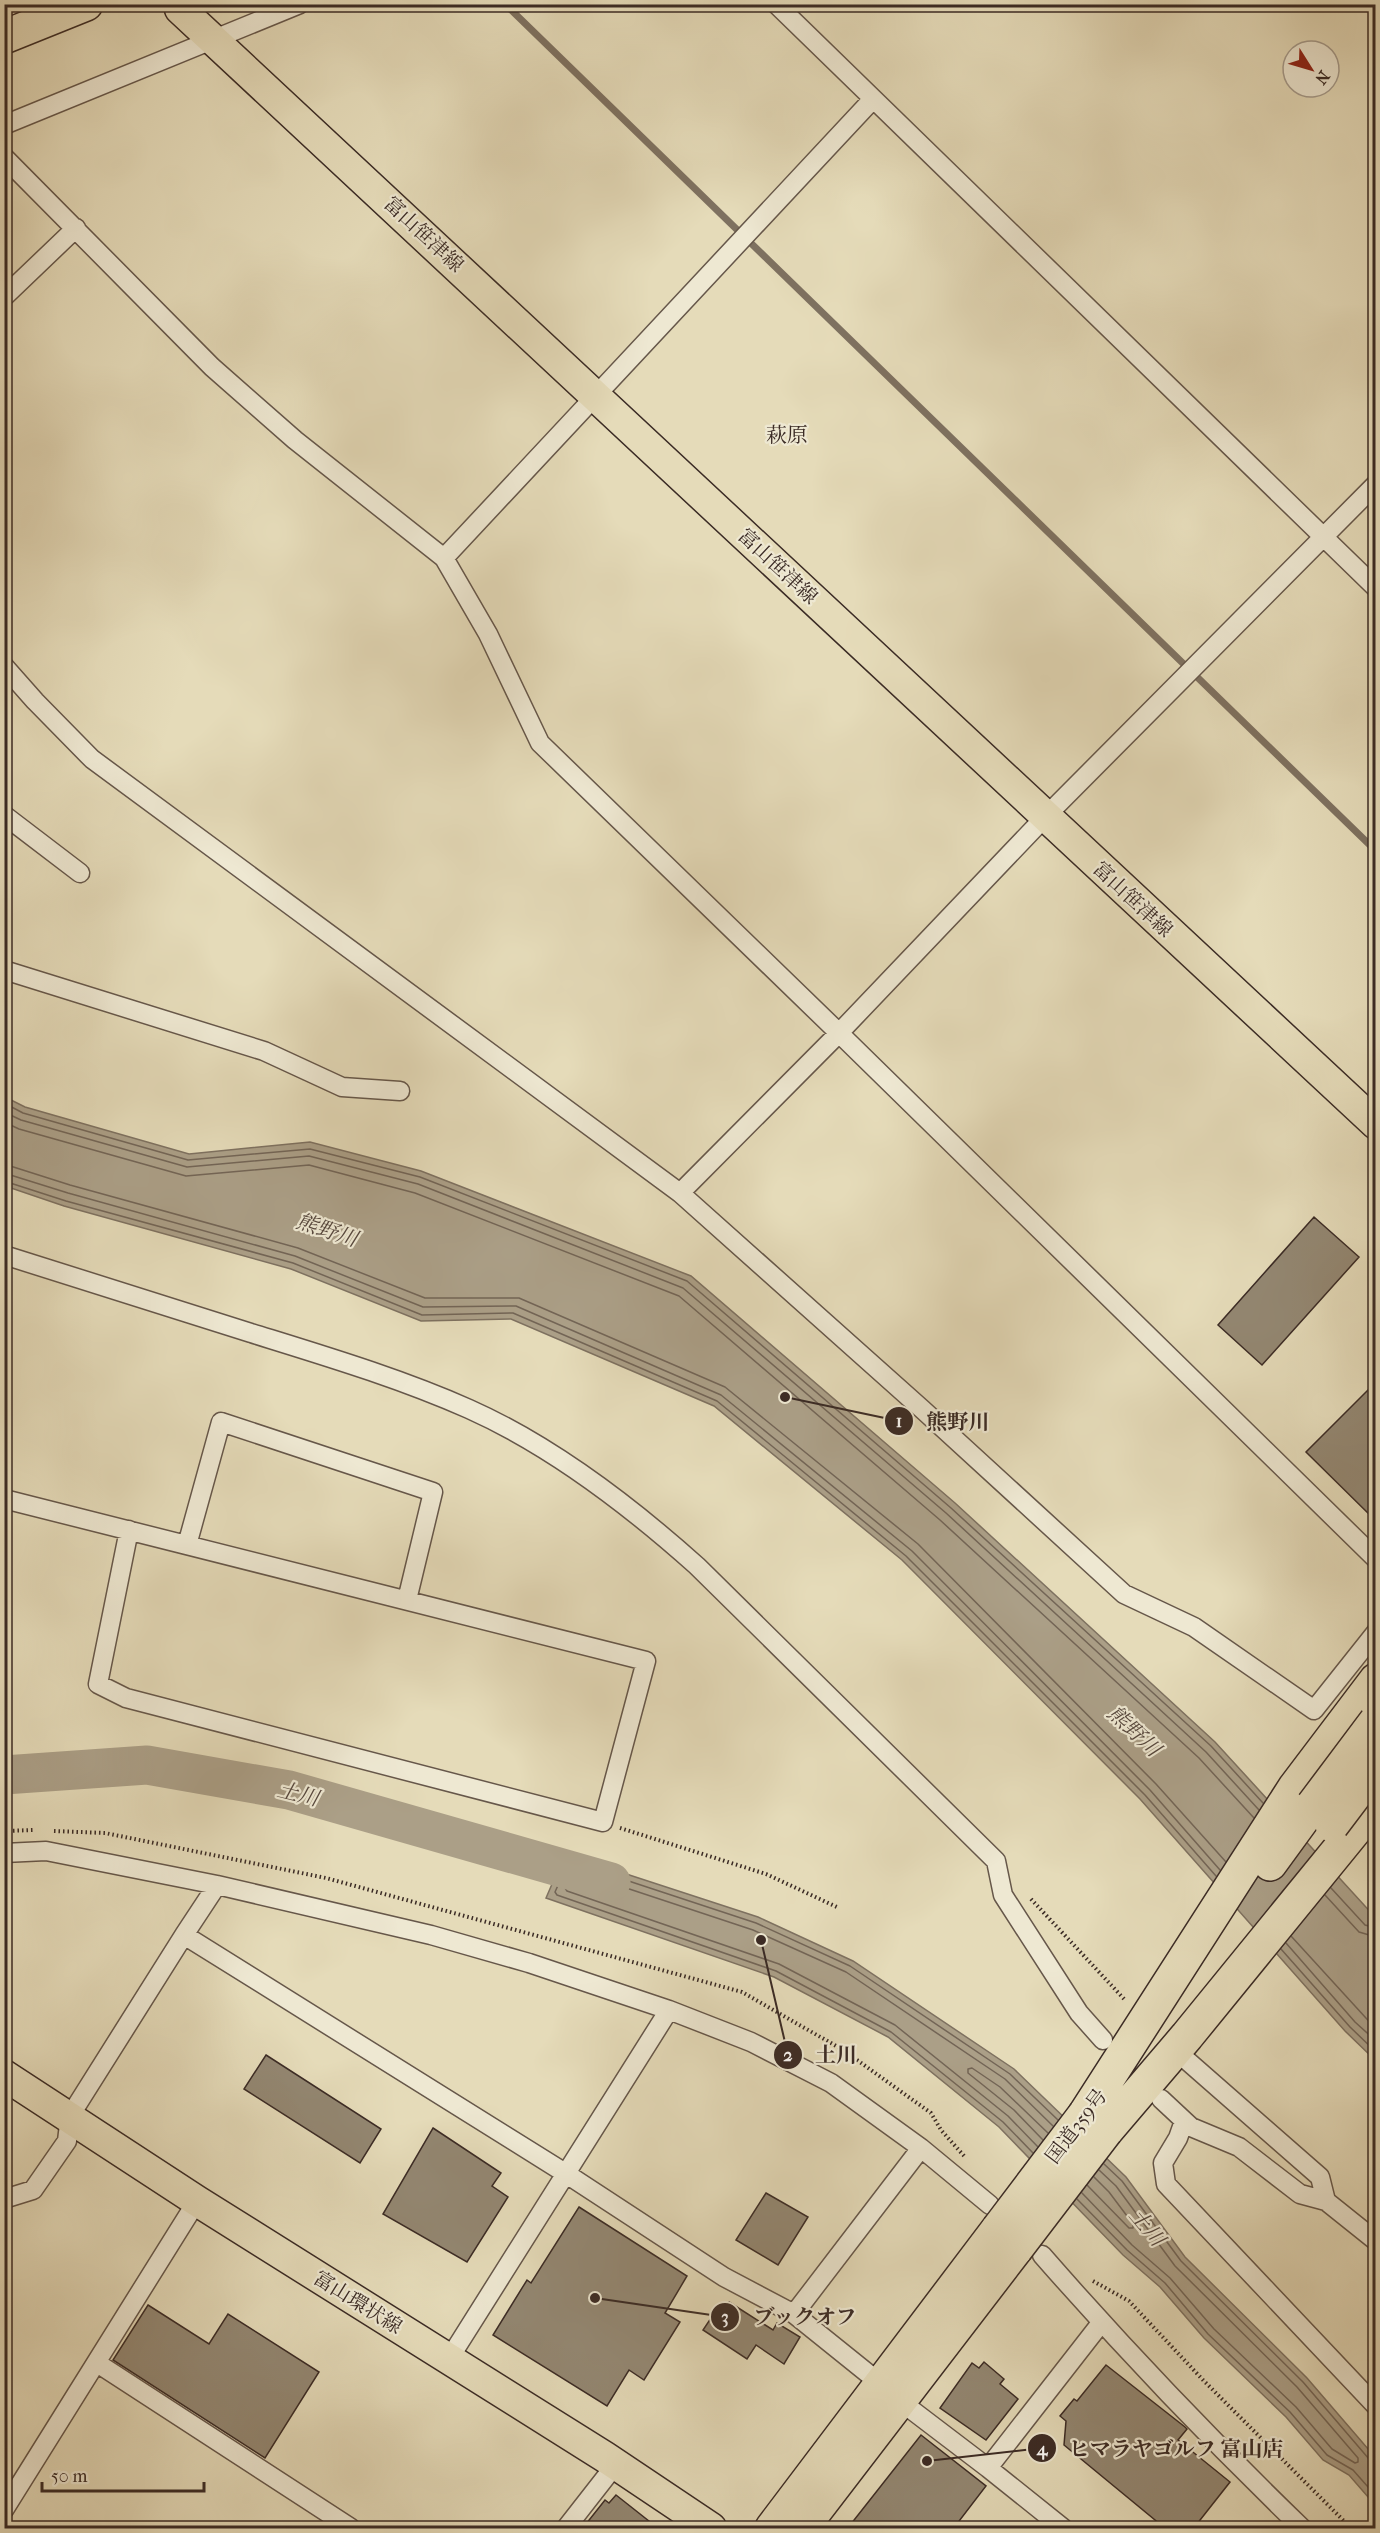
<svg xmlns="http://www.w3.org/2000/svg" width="1380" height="2533" font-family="'IM FELL French Canon','Noto Serif JP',serif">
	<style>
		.water { fill: #ab9f87; stroke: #7e7160; stroke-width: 1.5 }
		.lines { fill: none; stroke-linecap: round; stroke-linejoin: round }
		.shore { stroke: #736556; stroke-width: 1.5 }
		.stream { stroke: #7e7160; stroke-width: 7 }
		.river { stroke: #ab9f87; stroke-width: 39 }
		.building { fill: #938772; stroke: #3b2b25; stroke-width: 1.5 }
		.street-casing { stroke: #66574a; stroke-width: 21 }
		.primary-casing { stroke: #3b2b25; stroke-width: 33 }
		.highway-casing { stroke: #3b2b25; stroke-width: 36 }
		.path { stroke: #3b2b25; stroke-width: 4; stroke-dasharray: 1.5 3; stroke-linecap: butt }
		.street { stroke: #eee8d2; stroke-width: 18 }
		.primary { stroke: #e5dbb9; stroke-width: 30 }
		.highway { stroke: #e5dbb9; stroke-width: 33 }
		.highway-bridge-casing { stroke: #3b2b25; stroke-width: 36; stroke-linecap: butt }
		.highway-bridge { stroke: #e5dbb9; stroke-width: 33 }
		.labels { text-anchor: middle; stroke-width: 4.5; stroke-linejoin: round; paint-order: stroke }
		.street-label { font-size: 20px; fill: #3b2b25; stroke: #eee8d2 }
		.neighbourhood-label { font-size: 21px; fill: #3b2b25; stroke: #eee8d2 }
		.water-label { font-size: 21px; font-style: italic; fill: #57483e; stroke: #eee8d2 }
		.leader { fill: none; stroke: #3b2b25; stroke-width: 2 }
		.callout-dot { fill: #3b2b25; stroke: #eee8d2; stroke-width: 2 }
		.mark-label { font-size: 18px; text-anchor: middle; font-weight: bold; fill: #fff }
		.callout-label { font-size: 21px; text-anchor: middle; font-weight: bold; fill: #3b2b25; stroke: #eee8d2; stroke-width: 4.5; stroke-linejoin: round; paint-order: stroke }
	</style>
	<rect width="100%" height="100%" fill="#e5dbb9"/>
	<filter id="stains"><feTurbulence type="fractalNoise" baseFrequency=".00333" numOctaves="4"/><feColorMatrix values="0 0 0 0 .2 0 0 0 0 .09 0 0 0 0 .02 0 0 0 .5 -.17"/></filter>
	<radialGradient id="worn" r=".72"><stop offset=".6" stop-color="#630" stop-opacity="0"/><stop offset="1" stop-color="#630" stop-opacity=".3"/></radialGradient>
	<path class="water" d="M5 1097 25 1107 189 1154 310 1142 421 1171 691 1276 955 1503 1215 1742 1375 1917V2060L1345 2031 1140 1799 902 1560 714 1406 511 1319 421 1321 291 1269 64 1206 5 1186Z
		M565 1854 758 1917 853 1961 1014 2069 1126 2177 1185 2257 1307 2378 1375 2457V2505L1349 2475 1323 2460 1286 2417 1204 2338 1160 2287 1123 2255 999 2127 888 2037 774 1977 546 1898Z"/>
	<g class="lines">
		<path class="shore" d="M4 1103 23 1113 188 1160 310 1149 420 1177 687 1281 951 1508 1211 1746 1263 1803
			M4 1112 21 1120 187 1167 309 1156 418 1184 683 1288 946 1513 1206 1752 1259 1810
			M4 1122 19 1129 186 1176 309 1165 415 1193 679 1296 940 1520 1199 1758 1254 1818
			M4 1164 70 1185 298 1248 425 1298H519L725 1387 918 1544 1156 1784 1226 1862
			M4 1173 68 1193 295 1256 423 1307 516 1306 721 1395 912 1551 1150 1790 1220 1870
			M4 1181 66 1201 293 1263 422 1315 513 1313 717 1401 906 1556 1145 1795 1216 1876
			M1331 1888 1365 1925 1376 1928
			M1325 1895 1359 1932 1376 1937
			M1291 1936 1376 2029
			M1286 1943 1355 2022 1376 2041
			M1281 1949 1350 2027 1376 2052
			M1043 2140 1014 2110 968 2073V2069L972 2068 1000 2087 1048 2133
			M1038 2147 1008 2116 895 2025 779 1964 567 1891 565 1888 572 1873 575 1871 753 1930 846 1972 1005 2079 1053 2126
			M1033 2153 1003 2122 891 2032 776 1971 557 1895 555 1892 568 1863 571 1862 756 1923 850 1966 1010 2074 1058 2120
			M1104 2164 1122 2181 1181 2261 1303 2382 1369 2459 1376 2461
			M1087 2185 1129 2228H1133V2224L1109 2192 1094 2177
			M1082 2193 1132 2245 1170 2278 1214 2329 1296 2407 1332 2449 1355 2463 1358 2462V2458L1297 2387 1175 2266 1116 2186 1099 2170
			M1077 2199 1127 2250 1165 2283 1208 2334 1290 2412 1327 2455 1353 2470 1376 2496"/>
		<path class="stream" d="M505 4 1376 851"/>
		<path class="river" d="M4 1775 147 1765 289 1790 611 1882"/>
	</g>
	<path class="building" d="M1314 1217 1359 1257 1262 1365 1218 1325Z
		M1376 1382V1521L1306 1452Z
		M266 2055 381 2129 360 2163 244 2089Z
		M433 2128 501 2173 492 2186 508 2197 467 2262 383 2214Z
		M766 2193 808 2217 778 2265 736 2240Z
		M579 2207 687 2276 665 2313 680 2322 644 2380 629 2370 607 2406 493 2335 527 2280 531 2283Z
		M729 2302 773 2330 777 2323 800 2337 784 2364 756 2345 747 2359 703 2330 721 2303 726 2306Z
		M148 2305 209 2344 228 2314 319 2372 265 2458 113 2360Z
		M984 2362 1004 2379 1000 2384 1018 2399 986 2440 940 2408 972 2363 979 2368Z
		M1106 2365 1185 2427 1187 2429 1178 2440 1230 2482 1193 2529H1166L1064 2445 1066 2421 1060 2416 1074 2399 1077 2401Z
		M921 2435 986 2486 953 2529H847Z
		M616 2495 659 2529H582L605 2500 609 2503Z"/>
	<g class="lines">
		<g class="street-casing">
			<path id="street" d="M776 4 1376 588
				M4 125 300 4
				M4 157 212 367 295 440 444 558 488 634 540 743 839 1033 1376 1559
				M4 297 76 228
				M444 558 873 99
				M4 666 35 701 92 759 680 1193 922 1409 1124 1594 1194 1627 1314 1710 1376 1632
				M4 815 80 873
				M4 970 264 1051 342 1087 400 1091
				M680 1193 839 1033 1045 817 1376 484
				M4 1255C87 1281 169 1307 251 1333 325 1356 399 1378 469 1409 552 1446 630 1506 697 1566L996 1861 1003 1895 1079 2013 1103 2040
				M4 1499C218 1553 432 1607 646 1661L603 1822 126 1698 98 1684 129 1530
				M187 1545 221 1422 433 1492 407 1600
				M4 1853 46 1851 217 1885 431 1935 529 1963 669 2010 751 2042 831 2083 921 2148 990 2205
				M184 1935 217 1885
				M1183 2057 1320 2177 1326 2201
				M1161 2099 1191 2127 1239 2147 1300 2194 1326 2201 1376 2241
				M1184 2121 1178 2138 1163 2163 1166 2184 1376 2406
				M4 2199 33 2190 67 2141 70 2116 184 1935 565 2173 724 2277 794 2314 881 2384
				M1042 2255C1125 2350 1212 2441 1302 2528
				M794 2314 921 2148
				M449 2359 669 2010
				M97 2363 351 2528
				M900 2401 988 2468 1063 2528
				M988 2468 1101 2323
				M4 2510 197 2201
				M566 2528 616 2464"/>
		</g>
		<g class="primary-casing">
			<path id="primary" d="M180 9 1376 1124
				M4 2075 197 2201 605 2457 711 2528"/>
		</g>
		<g class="highway-casing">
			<path id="highway" d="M4 37 86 4
				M1270 1864 1313 1805
				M1085 2114 1295 1787 1376 1680
				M1106 2131 1187 2036 1376 1804
				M772 2528 998 2229
				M802 2528 1016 2249"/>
		</g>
		<path class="path" d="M620 1828 766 1874 839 1908
			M4 1831 34 1830
			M54 1831 105 1833 326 1878 742 1992 843 2050 931 2113 941 2130 965 2157
			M1031 1899 1126 2001
			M1093 2281 1129 2301 1204 2381 1351 2528"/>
		<use href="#street" class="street"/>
		<use href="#primary" class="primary"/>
		<use href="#highway" class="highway"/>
		<g class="highway-bridge-casing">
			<path id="highway-bridge" d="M1313 1805 1376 1721
				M1332 1825 1376 1767
				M998 2229 1085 2114
				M1016 2249 1106 2131"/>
		</g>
		<use href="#highway-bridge" class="highway-bridge"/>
	</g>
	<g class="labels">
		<g class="street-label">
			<text transform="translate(424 234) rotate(43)" y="7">富山笹津線</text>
			<text transform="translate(778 566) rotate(43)" y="7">富山笹津線</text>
			<text transform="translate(1133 899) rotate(43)" y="7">富山笹津線</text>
			<text transform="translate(1076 2126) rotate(-53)" y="7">国道359号</text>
			<text transform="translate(358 2302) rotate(32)" y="7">富山環状線</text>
		</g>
		<g class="neighbourhood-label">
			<text x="787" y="442">萩原</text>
		</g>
		<g class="water-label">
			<text transform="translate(327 1230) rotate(18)" y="7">熊野川</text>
			<text transform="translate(1134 1731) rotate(43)" y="7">熊野川</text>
			<text transform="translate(298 1794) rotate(14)" y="7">土川</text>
			<text transform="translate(1147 2227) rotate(50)" y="7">土川</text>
		</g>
	</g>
	<path class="leader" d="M785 1397L899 1421M761 1940L788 2055M595 2298L725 2317M927 2461L1042 2448"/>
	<g class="callout-dot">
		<circle cx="785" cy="1397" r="6"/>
		<circle cx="761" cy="1940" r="6"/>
		<circle cx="595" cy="2298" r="6"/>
		<circle cx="927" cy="2461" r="6"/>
		<circle cx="899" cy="1421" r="15"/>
		<circle cx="788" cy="2055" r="15"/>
		<circle cx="725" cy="2317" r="15"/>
		<circle cx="1042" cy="2448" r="15"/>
	</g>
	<g class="mark-label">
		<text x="899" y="1427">1</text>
		<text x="788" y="2061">2</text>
		<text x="725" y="2323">3</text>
		<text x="1042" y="2455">4</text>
	</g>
	<g class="callout-label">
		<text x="958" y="1429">熊野川</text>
		<text x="836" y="2062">土川</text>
		<text x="805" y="2324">ブックオフ</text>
		<text x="1176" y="2456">ヒマラヤゴルフ 富山店</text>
	</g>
	<rect width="1380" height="2533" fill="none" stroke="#e5dbb9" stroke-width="24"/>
	<rect x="6" y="6" width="1368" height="2521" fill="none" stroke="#3b2b25" stroke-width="3"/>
	<rect x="12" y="12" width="1356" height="2509" fill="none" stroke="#3b2b25" stroke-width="1.5"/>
	<g transform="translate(1311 69) rotate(127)"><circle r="28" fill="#eee8d2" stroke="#a69c8d" stroke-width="1.5"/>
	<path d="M0-4.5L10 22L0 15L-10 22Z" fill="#8f2418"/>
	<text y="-9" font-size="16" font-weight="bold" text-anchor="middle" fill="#3b2b25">N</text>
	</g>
	<path d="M42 2482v9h162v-9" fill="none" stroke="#3b2b25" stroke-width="3"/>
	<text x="51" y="2482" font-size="18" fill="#3b2b25" stroke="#eee8d2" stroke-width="4.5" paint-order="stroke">50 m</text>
	<rect width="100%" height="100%" filter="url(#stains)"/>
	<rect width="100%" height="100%" fill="url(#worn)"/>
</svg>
